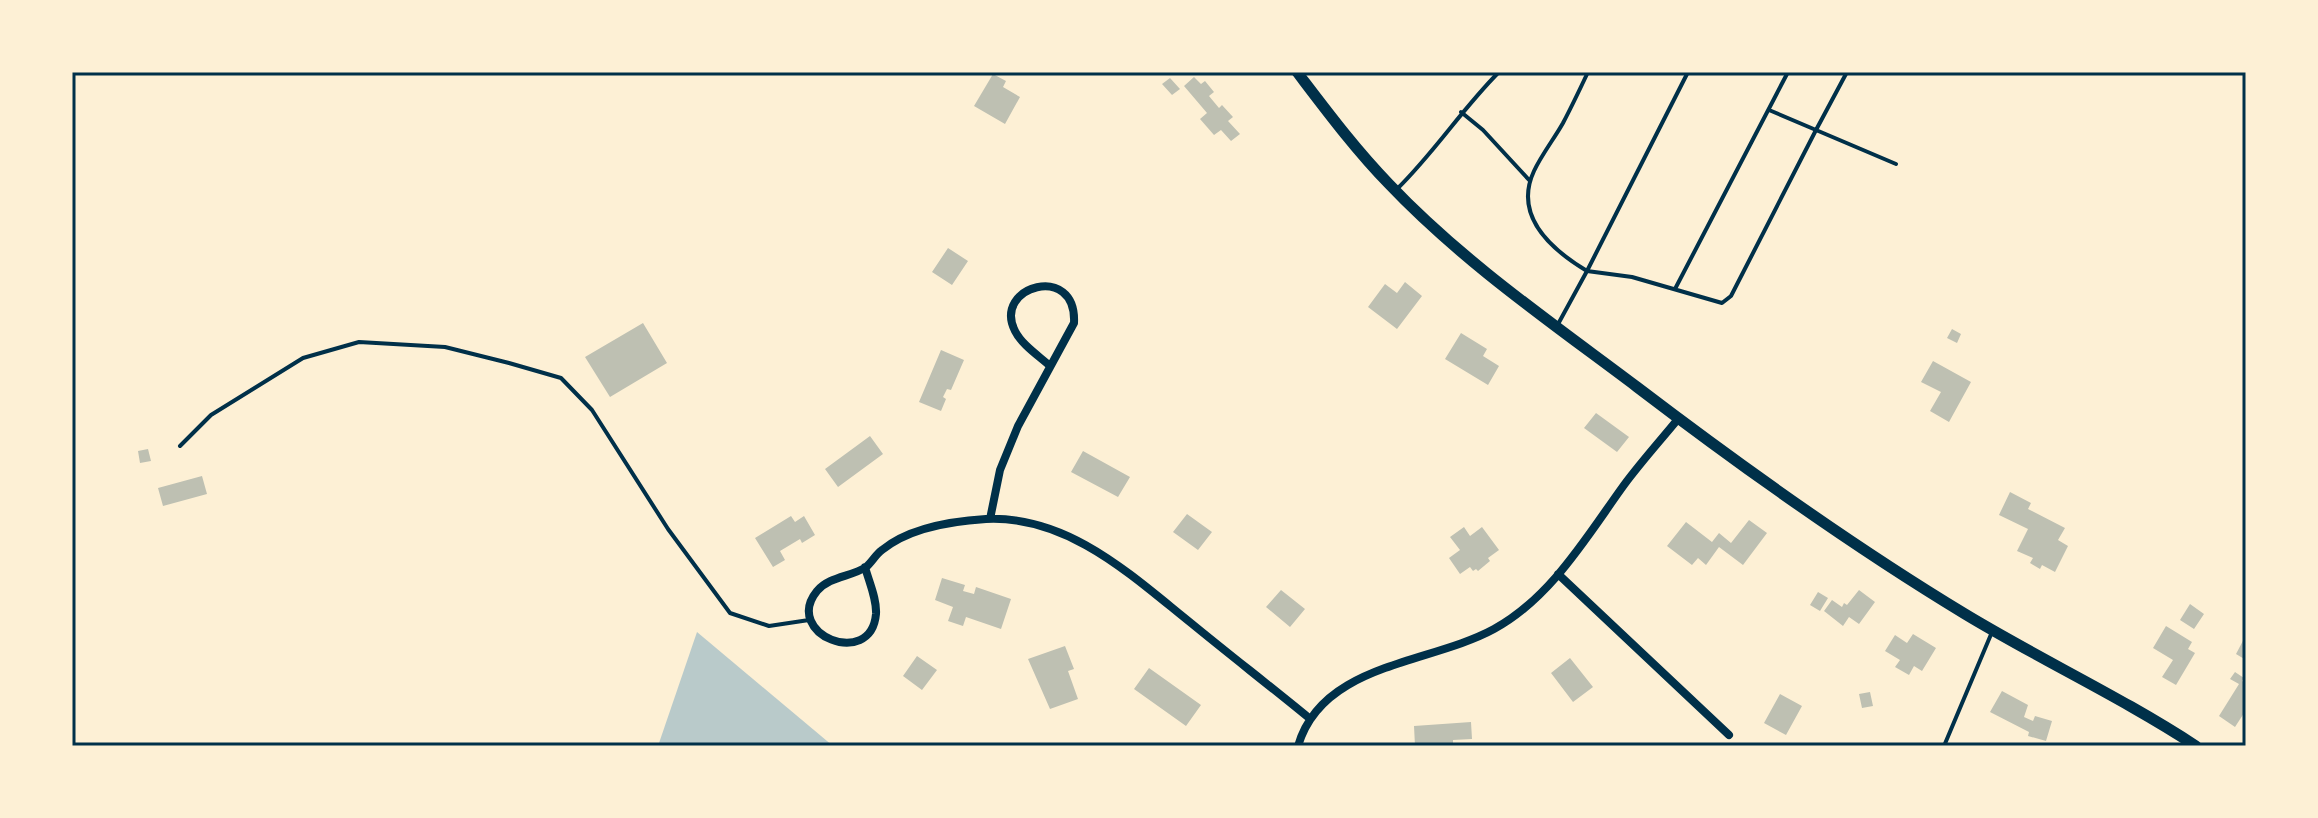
<svg xmlns="http://www.w3.org/2000/svg" width="2318" height="818" font-family="'Roboto Condensed',sans-serif">
	<style>
		.green { fill: #b9caca }
		.building { fill: #bec0b2 }
		.lines { fill: none; stroke-linecap: round; stroke-linejoin: round }
		.service { stroke: #003049; stroke-width: 4 }
		.minor { stroke: #003049; stroke-width: 8 }
		.tertiary { stroke: #003049; stroke-width: 11 }
		.neatline { fill: none; stroke: #003049; stroke-width: 3 }
	</style>
	<rect width="100%" height="100%" fill="#fdf0d5"/>
	<path class="green" d="M697 632 833 746H658Z"/>
	<path class="building" d="M993 74 1006 81 1003 87 1020 97 1005 124 974 106Z
		M1194 77 1201 84 1205 81 1214 92 1209 96 1219 108 1222 105 1233 117 1228 121 1240 134 1231 141 1221 130 1214 135 1200 119 1207 113 1184 86Z
		M1170 78 1180 89 1172 95 1162 84Z
		M948 248 968 261 952 285 932 272Z
		M1405 282 1422 296 1397 329 1368 307 1385 284 1397 293Z
		M643 323 667 363 610 397 585 357Z
		M1952 329 1961 334 1957 343 1947 338Z
		M1461 333 1487 349 1483 356 1499 366 1488 385 1445 359Z
		M941 350 964 360 951 390 947 389 943 397 946 399 941 411 919 402Z
		M1933 361 1971 382 1949 422 1930 411 1941 392 1921 382Z
		M1596 413 1629 437 1617 452 1584 428Z
		M870 436 883 454 838 487 825 469Z
		M148 449 151 461 140 463 138 451Z
		M1083 451 1130 477 1118 497 1071 472Z
		M202 476 207 494 163 506 158 488Z
		M2010 492 2031 503 2028 509 2065 528 2058 540 2068 546 2055 572 2042 565 2040 569 2030 563 2033 558 2017 551 2028 529 1999 515Z
		M1187 514 1212 532 1198 550 1173 532Z
		M791 516 795 522 804 516 815 535 802 543 800 539 780 551 785 560 773 567 755 538Z
		M1749 520 1767 533 1743 565 1719 547 1706 565 1698 558 1692 565 1667 546 1686 522 1712 542 1719 533 1731 543Z
		M1464 527 1470 536 1482 527 1499 550 1488 558 1490 561 1478 571 1476 569 1473 571 1470 567 1460 574 1449 558 1460 550 1450 537Z
		M942 578 965 585 963 591 974 594 976 587 1011 599 1001 629 966 617 963 626 948 621 953 607 935 600Z
		M1281 590 1305 609 1290 627 1266 607Z
		M1859 590 1875 602 1859 624 1849 617 1843 626 1824 611 1832 600 1842 607 1844 603 1847 605Z
		M1818 592 1828 598 1820 611 1810 605Z
		M2190 604 2204 614 2194 629 2180 620Z
		M2166 626 2192 642 2188 649 2195 653 2176 685 2162 677 2173 660 2153 648Z
		M1913 634 1936 648 1922 671 1914 666 1909 675 1895 667 1900 660 1885 651 1895 635 1907 643Z
		M2246 635V660L2236 654Z
		M1065 646 1074 669 1068 671 1078 699 1050 709 1028 659Z
		M917 656 937 670 922 690 903 676Z
		M1570 658 1593 687 1573 702 1551 673Z
		M1149 668 1201 705 1186 726 1134 689Z
		M2235 672 2244 678 2242 681 2246 683V710L2235 727 2219 716 2239 684 2230 679Z
		M2002 691 2028 705 2024 717 2033 721 2035 716 2052 721 2046 741 2028 736 2029 732 1990 712Z
		M1870 692 1873 706 1862 708 1859 694Z
		M1780 694 1802 706 1786 735 1764 723Z
		M1471 722 1472 739 1453 740V745L1415 746 1414 726Z"/>
	<g class="lines">
		<path class="service" d="M1688 72 1587 271 1632 277 1722 303 1731 296 1816 130 1896 164
			M1769 110 1816 130 1847 72
			M1461 112 1483 130 1530 181
			M1397 189C1434 153 1462 109 1499 72
			M1675 289 1788 72
			M1557 326 1587 271C1552 250 1513 216 1534 171 1542 154 1554 139 1563 123 1572 106 1580 89 1588 72
			M180 446 211 415 303 358 359 342 445 347 509 363 561 378 592 410 668 529 730 613 769 626 809 620
			M1944 746 1992 632"/>
		<path class="minor" d="M990 519 1000 470 1018 426 1074 323C1077 262 992 286 1015 331 1022 345 1039 356 1050 366
			M865 567C869 582 877 599 876 614 871 670 782 634 817 591 830 576 851 577 866 567 872 562 876 554 882 550 909 528 953 521 986 519 1068 515 1131 575 1191 623 1230 655 1270 686 1309 718
			M1558 574 1729 735
			M1298 746C1322 663 1430 664 1494 629 1551 598 1587 536 1624 485 1641 462 1660 441 1678 419"/>
		<path class="tertiary" d="M1297 72C1326 110 1355 149 1389 184 1462 261 1552 323 1637 387 1742 467 1851 545 1965 614 2041 660 2121 697 2196 746"/>
	</g>
	<rect width="2318" height="818" fill="none" stroke="#fdf0d5" stroke-width="148"/>
	<rect x="74" y="74" width="2170" height="670" class="neatline"/>
</svg>
